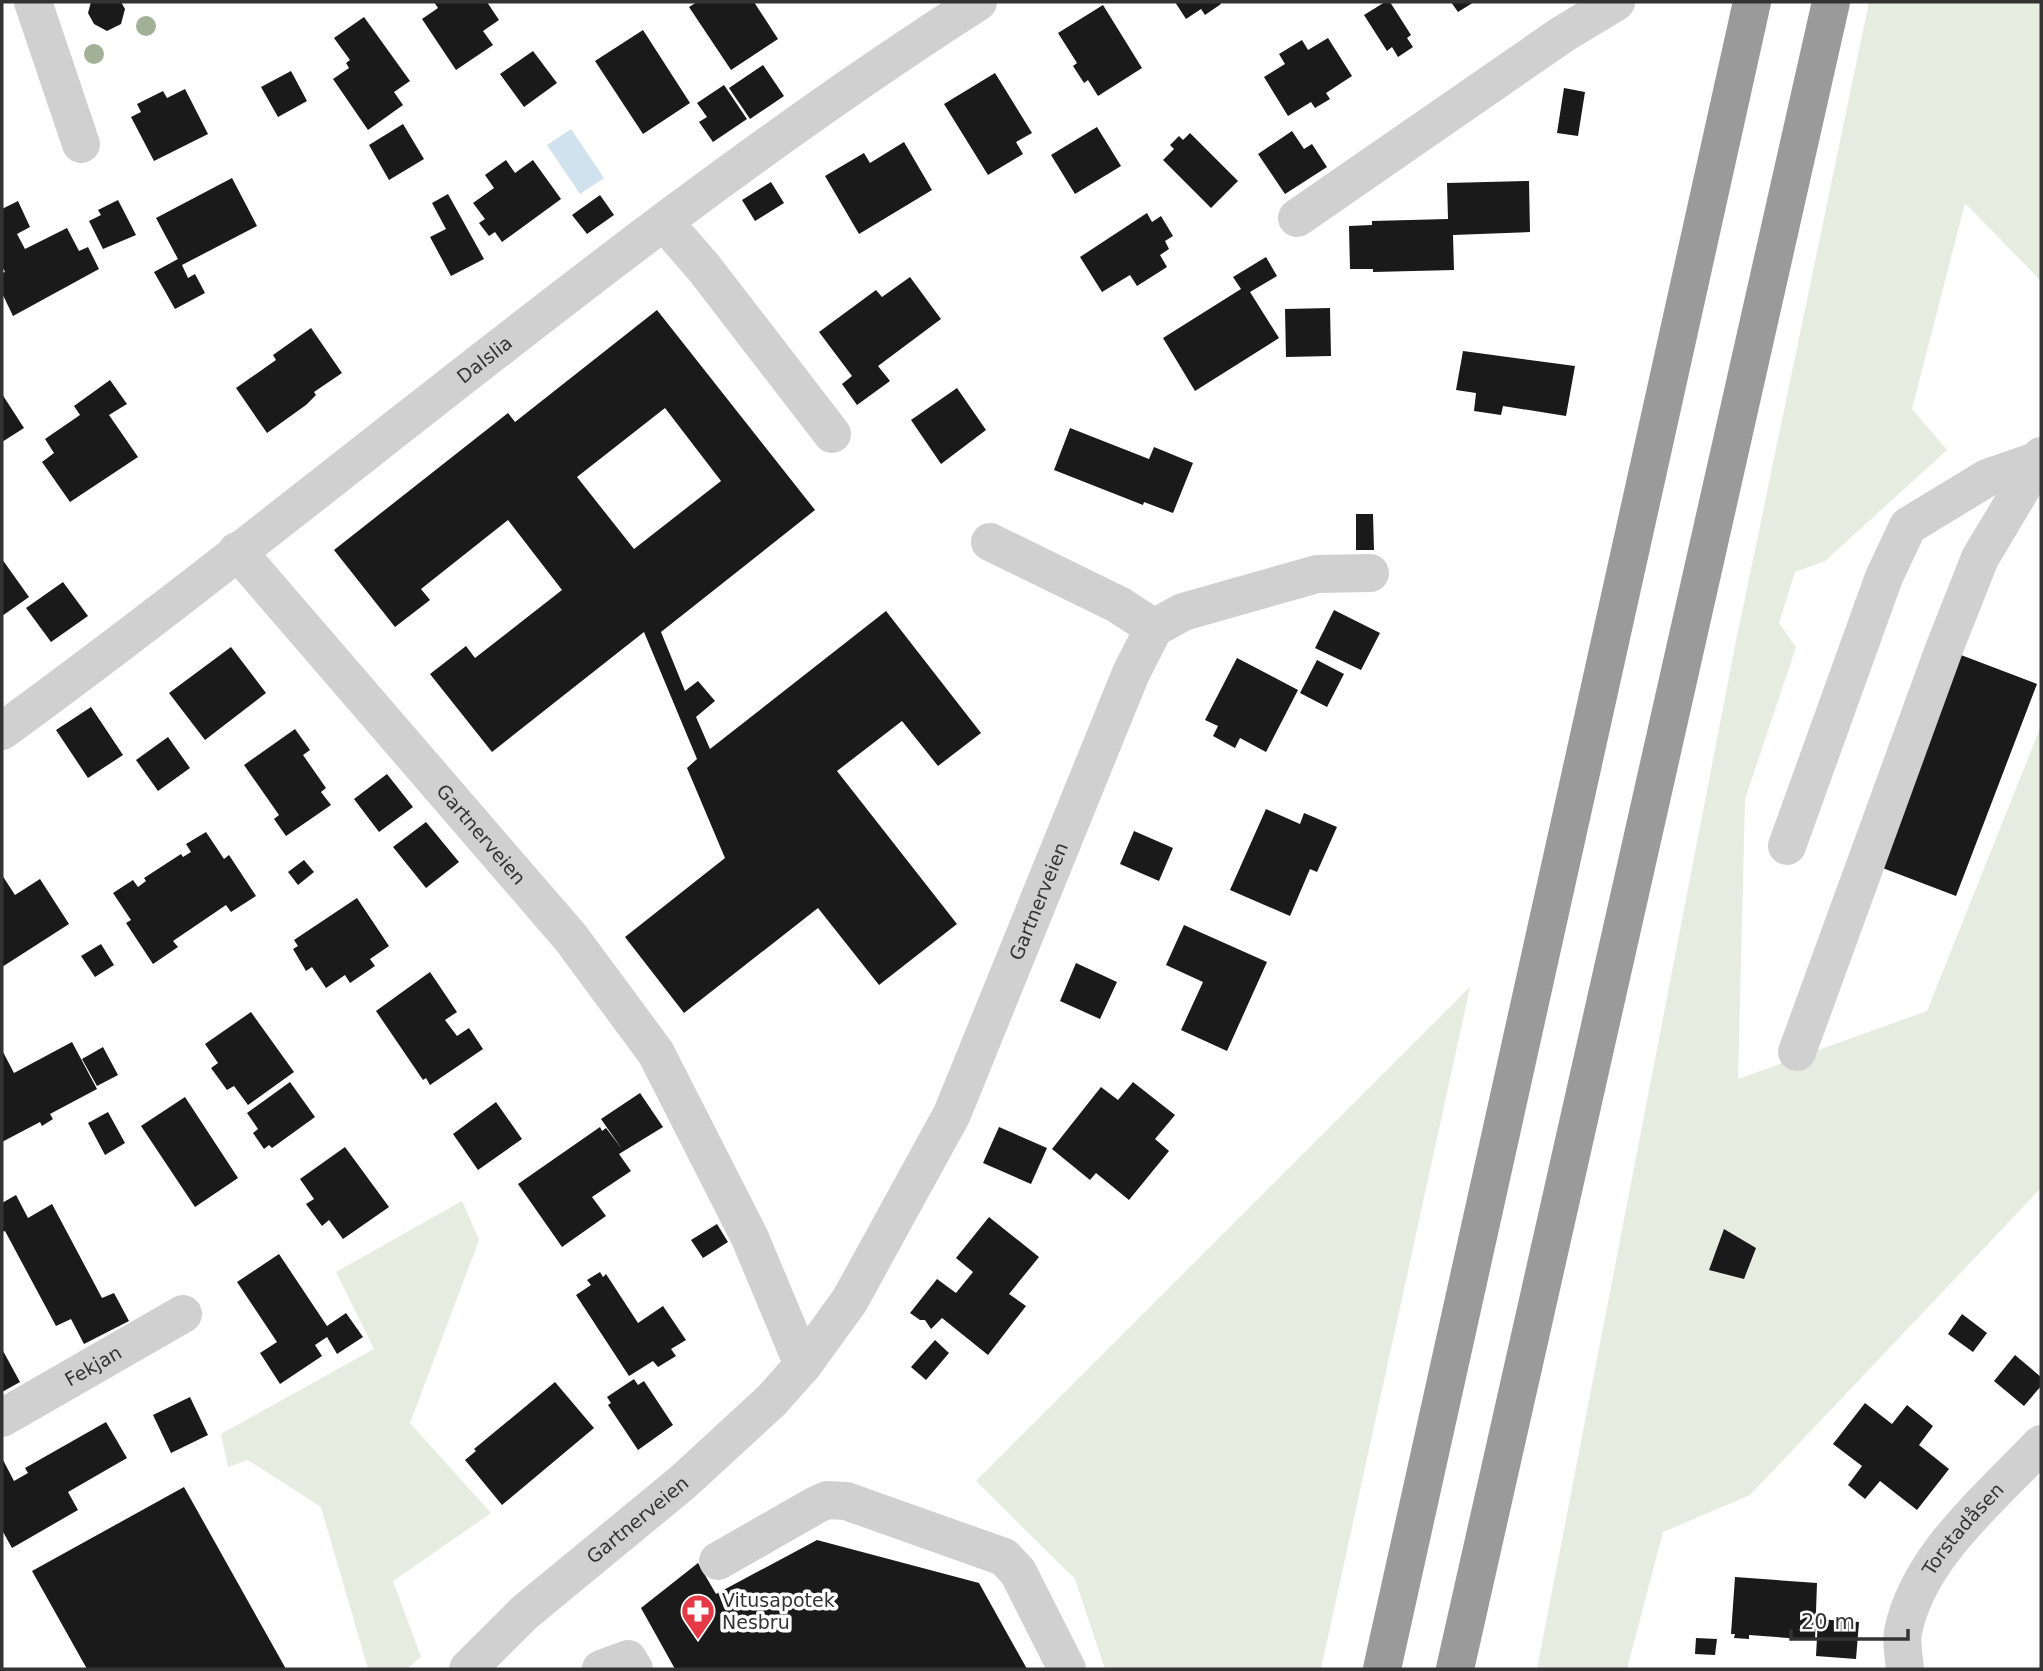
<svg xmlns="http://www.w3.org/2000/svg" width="2043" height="1671" font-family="'DejaVu Sans',sans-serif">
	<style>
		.green { fill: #e6ecdf }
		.water { fill: #cfe2ee }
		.building { fill: #1a1a1a; fill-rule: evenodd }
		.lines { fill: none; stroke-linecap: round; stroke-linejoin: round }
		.minor { stroke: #d0d0d0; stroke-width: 38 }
		.highway { stroke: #9a9a9a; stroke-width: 38 }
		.tree { fill: #a2b095 }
		.labels { text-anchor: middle; stroke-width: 7; stroke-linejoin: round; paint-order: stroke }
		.street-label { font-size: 19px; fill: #333; stroke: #fff }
		.poi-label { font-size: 19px; fill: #333; stroke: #fff; text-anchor: start }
	</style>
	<rect width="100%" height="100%" fill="#fff"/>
	<path class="green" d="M1869 2H2041V281L1965 203 1912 409 1947 450 1825 561 1795 572 1779 623 1796 647 1745 799 1738 1079 1927 1011 2041 726V1188L1750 1495 1663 1532 1627 1669H1537L1735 646Z
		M1470 987 1321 1669H1105L1075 1579 976 1481Z
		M462 1201 479 1240 410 1423 491 1513 393 1581 421 1657 407 1669H368L321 1507 248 1460 228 1467 221 1434 374 1349 336 1272Z"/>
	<path class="water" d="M571 129 604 178 580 194 547 145Z"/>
	<path class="building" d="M91 2H121L125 9 121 24 107 31 94 24 88 13Z
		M434 2H487L499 20 483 31 493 45 456 70 422 19 438 8Z
		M697 2H754L778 39 731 70 689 7Z
		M1175 2H1220L1221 4 1205 15 1201 9 1186 19Z
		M1385 2H1390L1411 35 1407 38 1413 47 1398 57 1392 47 1387 51 1364 15Z
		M1451 2H1474L1458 12Z
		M1103 5 1142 68 1098 96 1088 80 1084 83 1073 66 1077 63 1058 33Z
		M364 17 410 81 394 92 403 105 368 130 333 79 349 68 346 63 350 60 334 38Z
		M643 30 690 103 643 134 595 61Z
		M1328 38 1352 76 1326 93 1330 99 1315 108 1311 102 1288 116 1264 77 1285 64 1279 54 1302 40 1308 50Z
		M533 51 557 83 524 107 500 74Z
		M763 65 784 96 750 119 729 88Z
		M291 71 307 101 278 117 261 87Z
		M995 73 1032 133 1016 142 1023 154 988 175 944 104Z
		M724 85 747 119 713 142 699 122 707 117 697 103Z
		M1564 88 1585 92 1578 136 1557 133Z
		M185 89 208 134 154 161 131 117 141 112 137 104 163 91 167 98Z
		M403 124 424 159 389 180 369 145Z
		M1097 127 1121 166 1075 194 1051 155Z
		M1292 131 1304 149 1312 144 1327 167 1285 194 1258 154Z
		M1190 133 1238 181 1211 208 1163 160 1174 149 1170 145 1179 136 1183 140Z
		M904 142 932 190 859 234 825 176 864 153 870 163Z
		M506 160 515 173 533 160 561 199 502 242 495 232 489 236 479 223 485 219 473 203 494 188 485 175Z
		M232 178 257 226 182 265 188 278 195 274 205 293 175 309 154 272 178 259 156 218Z
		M1529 181 1530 232 1453 235 1454 270 1373 272V269H1350L1349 226 1372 225V221L1448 219 1447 183Z
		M771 182 784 203 755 221 742 200Z
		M448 194 484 259 451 276 430 237 446 229 432 203Z
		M600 195 614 215 587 234 572 215Z
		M118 200 136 235 103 249 89 221 101 215 98 210Z
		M18 201 30 227 17 234 25 249 67 228 79 251 88 247 99 269 13 316 2 293V273L5 272 2 266V209Z
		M1147 213 1152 222 1161 216 1173 236 1165 241 1169 249 1160 255 1167 267 1137 286 1130 275 1102 292 1080 257Z
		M1266 257 1277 276 1250 292 1279 338 1195 391 1163 338 1241 289 1233 277Z
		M910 277 941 319 878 366 890 381 857 405 842 384 852 376 819 332 876 290 882 297Z
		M1330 308 1331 356 1286 357 1285 309Z
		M657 310 815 510 661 632 685 691 698 681 715 701 696 717 710 749 886 611 981 733 938 766 902 721 837 771 957 924 879 985 818 908 684 1013 625 937 725 858 687 768 697 759 644 632 492 752 430 674 466 646 475 658 562 590 508 520 421 589 430 600 395 627 334 550 508 413 515 422ZM665 408 721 481 634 549 577 477Z
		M311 328 342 373 314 392 316 395 306 405 267 433 236 388 276 360 273 355Z
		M1463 351 1575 366 1566 416 1503 406 1501 415 1474 411 1476 393 1456 390Z
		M110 380 127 404 109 415 138 457 70 502 42 462 54 453 45 439 80 415 74 406Z
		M957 388 986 430 941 464 911 420Z
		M2 394 24 428 2 442Z
		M1070 428 1149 459 1154 447 1193 463 1173 513 1144 502 1143 505 1054 470Z
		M1356 514H1373L1374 550H1356Z
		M2 559 29 597 2 616Z
		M63 582 88 616 51 642 26 608Z
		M1334 610 1380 633 1361 670 1315 648Z
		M231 647 266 693 205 740 169 693Z
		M1961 655 2037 684 1956 896 1880 867Z
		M1237 658 1298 690 1266 752 1240 738 1235 748 1213 736 1218 726 1205 720Z
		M1317 660 1344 674 1327 707 1300 693Z
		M91 707 123 755 88 778 56 730Z
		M295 729 310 750 303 755 326 788 321 792 331 805 286 836 274 819 279 815 244 765Z
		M168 737 190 768 158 791 136 760Z
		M387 774 413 807 379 832 354 799Z
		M1266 809 1300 824 1304 813 1337 827 1317 872 1310 869 1290 916 1230 890Z
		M426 822 459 862 426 888 393 847Z
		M1134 831 1173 848 1159 881 1120 864Z
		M206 832 224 859 229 855 256 896 231 912 226 905 173 941 178 947 153 964 126 923 131 920 113 893 133 880 138 887 146 881 144 878 181 854 183 857 191 852 186 844Z
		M304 860 314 872 298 885 288 872Z
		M2 875 15 895 40 879 69 924 2 967Z
		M357 898 389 946 370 959 375 966 350 983 345 975 326 988 312 967 306 971 293 949 298 946 294 940Z
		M1184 925 1267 962 1227 1051 1181 1030 1203 982 1166 965Z
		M101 944 114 965 95 977 81 956Z
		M1076 963 1117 982 1100 1019 1060 1001Z
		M430 972 457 1012 445 1020 457 1036 469 1028 483 1049 430 1085 426 1078 423 1080 376 1011Z
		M251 1012 294 1072 248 1105 234 1086 227 1090 211 1068 218 1063 205 1044Z
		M72 1042 97 1089 50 1114 53 1119 42 1126 40 1122 2 1142V1050L14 1073Z
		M103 1047 118 1075 97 1086 82 1059Z
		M290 1082 315 1117 272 1148 269 1145 264 1149 253 1133 258 1129 247 1113Z
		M1133 1082 1175 1115 1155 1139 1169 1151 1129 1200 1096 1173 1090 1180 1052 1149 1101 1087 1118 1100Z
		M640 1093 663 1127 619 1154 631 1171 592 1197 606 1216 562 1247 518 1184 600 1127 602 1131 606 1128 622 1149 601 1119Z
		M185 1097 238 1178 195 1207 141 1126Z
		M496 1102 522 1139 478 1170 453 1134Z
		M108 1112 125 1143 105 1155 88 1123Z
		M999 1127 1047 1148 1031 1184 983 1163Z
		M345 1147 389 1207 343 1239 329 1220 322 1226 306 1204 314 1199 300 1179Z
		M16 1195 28 1218 52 1204 102 1298 114 1293 129 1321 84 1344 71 1319 56 1326 5 1231 2 1232V1203Z
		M989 1217 1039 1257 1009 1294 1026 1306 988 1355 942 1318 931 1329 925 1320H920L910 1313 937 1279 956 1293 973 1272 956 1258Z
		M717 1224 728 1242 703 1258 691 1240Z
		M1724 1229 1756 1248 1744 1279 1709 1270Z
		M279 1254 327 1326 346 1313 363 1337 337 1354 327 1337 315 1345 322 1356 280 1384 260 1353 277 1342 237 1282Z
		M600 1272 603 1277 606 1274 638 1323 663 1306 686 1340 671 1349 676 1356 658 1367 653 1361 629 1376 576 1295 591 1285 587 1280Z
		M1962 1314 1987 1333 1973 1352 1948 1334Z
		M935 1340 949 1353 926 1380 911 1367Z
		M2 1349 20 1382 2 1392Z
		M2015 1355 2041 1377V1386L2024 1406 1994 1381Z
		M634 1379 638 1385 644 1381 673 1425 638 1450 608 1405 611 1403 607 1397Z
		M555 1382 594 1428 502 1505 465 1460 476 1451 474 1449Z
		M190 1397 208 1435 171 1453 153 1415Z
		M1865 1403 1892 1424 1907 1405 1933 1426 1919 1445 1949 1469 1917 1510 1880 1481 1865 1499 1848 1485 1862 1466 1833 1444Z
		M106 1422 127 1458 68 1492 78 1510 12 1548 2 1530V1458L14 1481 28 1473 25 1468Z
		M184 1487 286 1669H87L32 1571Z
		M817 1540 979 1583 1027 1669H675L641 1608 698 1563 716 1594Z
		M1735 1577 1817 1583 1815 1640 1749 1635V1639L1734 1638 1735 1634H1731Z
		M1818 1619 1859 1622 1856 1659 1816 1656Z
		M1696 1638 1717 1639 1715 1655 1695 1654Z"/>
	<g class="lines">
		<g class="minor">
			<path d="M33 2 81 144"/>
			<path d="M1297 218 1563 34 1616 2"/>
			<path d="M664 222 704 268 832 434"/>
			<path d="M990 542 1119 605 1154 628"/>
			<path id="s1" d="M237 551 571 938 656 1053 750 1238 803 1365"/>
			<path id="s2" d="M2 731C330 492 636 221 978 2"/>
			<path d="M1787 846 1884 577 1908 526 1987 478 2039 460"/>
			<path d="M1797 1052 1944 649 1980 558 2041 456"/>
			<path id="s3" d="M2 1418 183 1314"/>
			<path d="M718 1561 816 1505 827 1500 846 1501 1004 1557 1018 1572 1067 1669"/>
			<path id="s4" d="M468 1669 524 1613 683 1482 772 1400 803 1365 850 1300 952 1114 1131 673 1154 628 1183 612 1317 574 1370 573"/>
			<path d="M601 1669 628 1659 634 1669"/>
			<path id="s5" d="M1905 1669C1904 1658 1901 1643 1903 1632 1918 1556 1991 1498 2041 1444"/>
		</g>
		<path class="highway" d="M1382 1669 1752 2
			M1455 1669 1831 2"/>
	</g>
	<g class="tree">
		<circle cx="146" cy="26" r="10"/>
		<circle cx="94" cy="54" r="10"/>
	</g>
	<defs>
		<g id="pharmacy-pin" transform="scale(1.75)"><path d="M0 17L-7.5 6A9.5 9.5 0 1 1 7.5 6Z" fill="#e63946" stroke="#fff"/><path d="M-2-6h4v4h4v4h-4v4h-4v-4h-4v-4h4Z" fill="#fff"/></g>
	</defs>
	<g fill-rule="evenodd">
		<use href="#pharmacy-pin" x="698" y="1611"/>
	</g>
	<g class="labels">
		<g class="street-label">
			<text dy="7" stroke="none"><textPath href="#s2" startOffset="609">Dalslia</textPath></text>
			<text dy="7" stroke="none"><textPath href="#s1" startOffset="374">Gartnerveien</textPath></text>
			<text dy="7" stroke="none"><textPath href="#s4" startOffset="975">Gartnerveien</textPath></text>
			<text dy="7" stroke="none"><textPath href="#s3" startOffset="105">Fekjan</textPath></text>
			<text dy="7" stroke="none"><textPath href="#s4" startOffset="226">Gartnerveien</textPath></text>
			<text dy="7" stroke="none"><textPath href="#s5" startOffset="158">Torstadåsen</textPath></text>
		</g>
		<g class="poi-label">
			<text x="722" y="1607">Vitusapotek<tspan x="722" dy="22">Nesbru</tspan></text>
		</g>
	</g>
	<rect width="2043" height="1671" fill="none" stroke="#333333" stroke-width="7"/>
	<path d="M1791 1629v10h117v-10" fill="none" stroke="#333333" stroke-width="3.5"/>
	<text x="1801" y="1629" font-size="21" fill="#333333" stroke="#ffffff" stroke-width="5" paint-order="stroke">20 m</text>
</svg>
